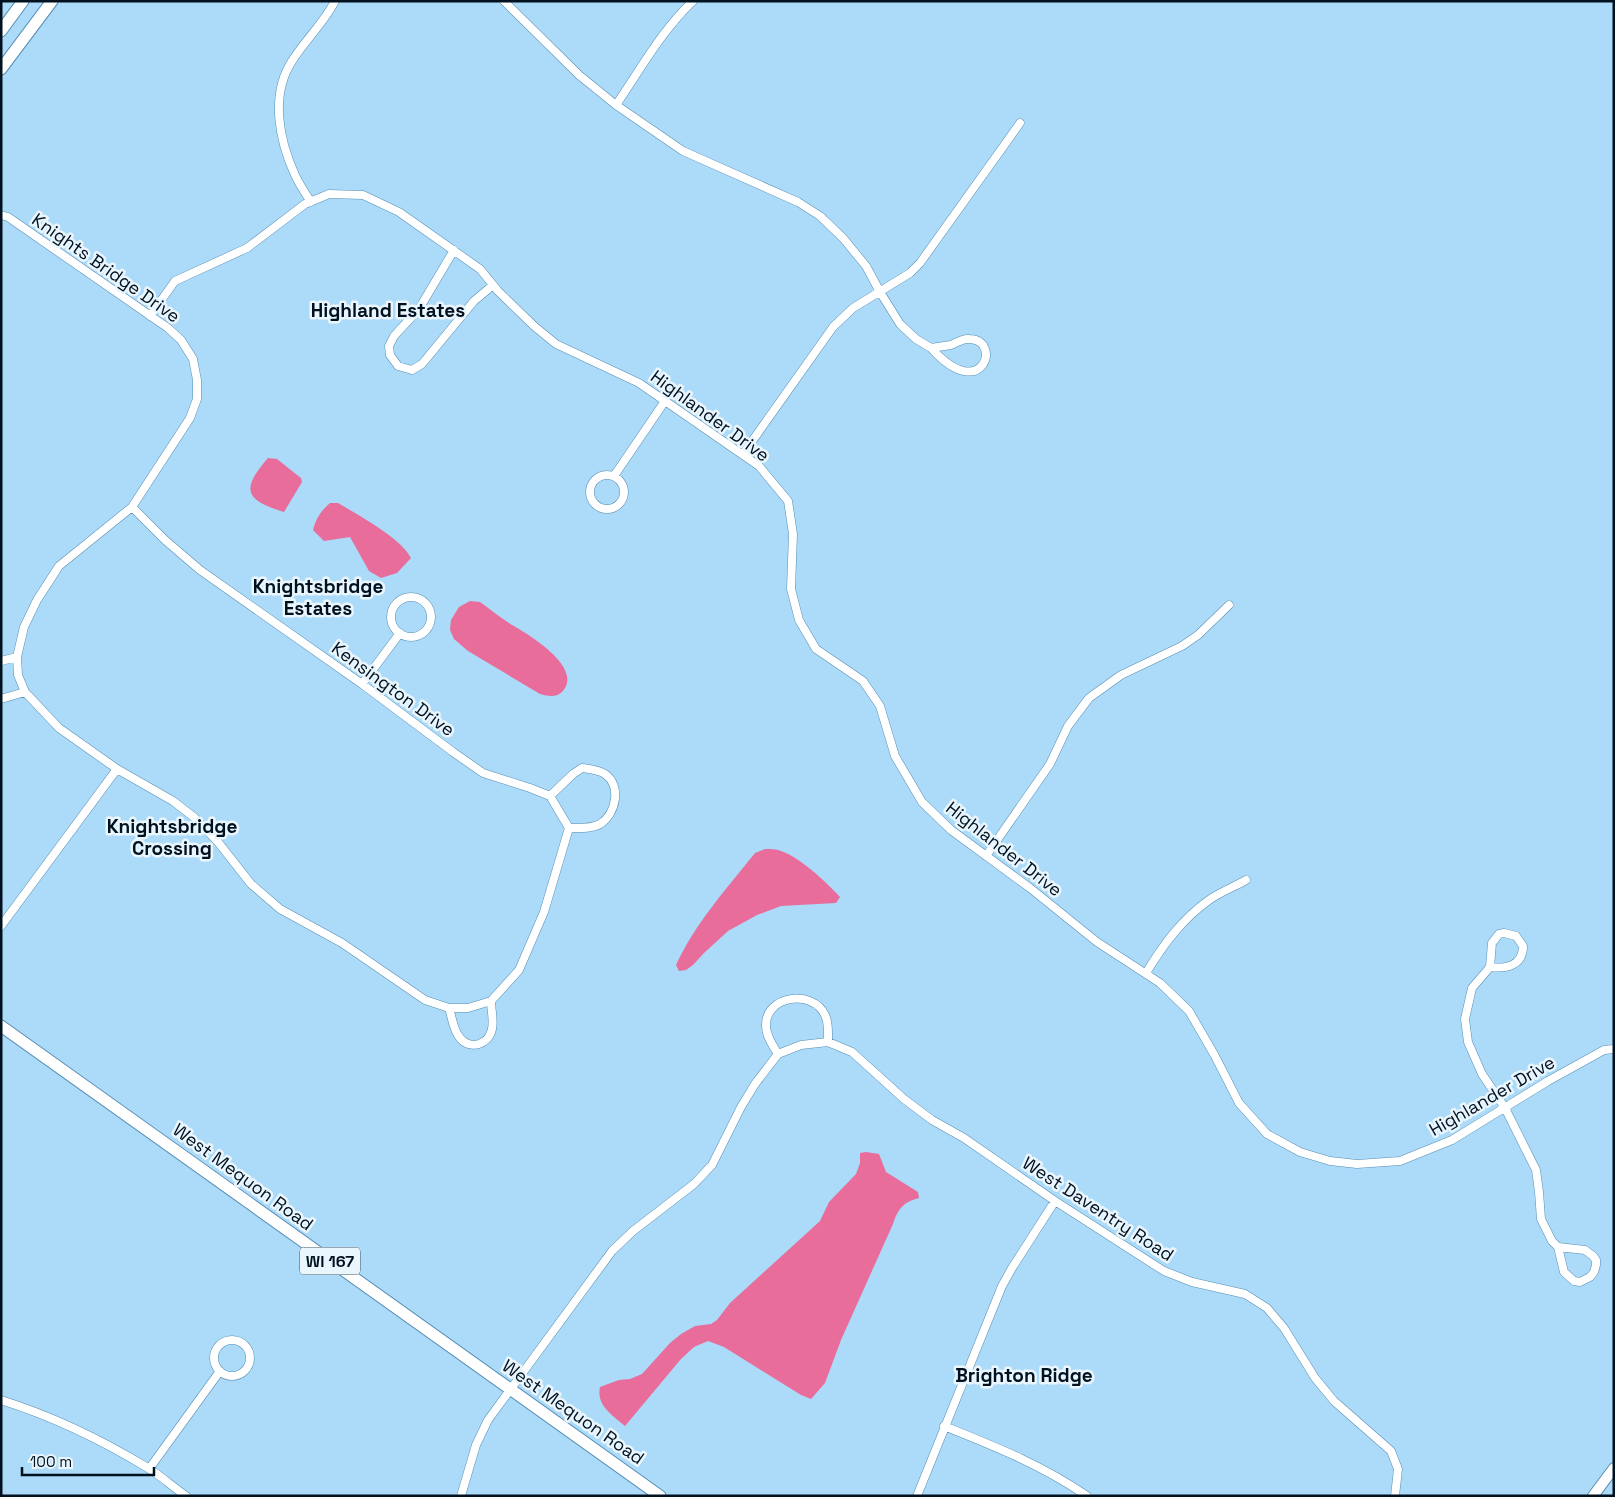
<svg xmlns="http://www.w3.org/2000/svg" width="1615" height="1497" font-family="'Space Grotesk',sans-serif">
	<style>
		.water { fill: #e86d9b }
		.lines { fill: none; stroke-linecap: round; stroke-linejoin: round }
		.street-casing { stroke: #568eb3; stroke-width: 9 }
		.secondary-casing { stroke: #568eb3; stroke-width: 12 }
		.primary-casing { stroke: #568eb3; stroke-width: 13 }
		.street { stroke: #fff; stroke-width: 8 }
		.secondary { stroke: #fff; stroke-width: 10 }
		.primary { stroke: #fff; stroke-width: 11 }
		.labels { text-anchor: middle; stroke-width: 5; stroke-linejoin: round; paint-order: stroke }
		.shield { fill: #eaf6fe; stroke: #465662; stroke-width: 1 }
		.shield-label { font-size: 16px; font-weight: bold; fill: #00111f }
		.street-label { font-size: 18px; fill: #00111f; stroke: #eaf6fe }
		.neighbourhood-label { font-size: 19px; font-weight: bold; fill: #00111f; stroke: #eaf6fe }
	</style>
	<rect width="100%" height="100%" fill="#acdaf9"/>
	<path class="water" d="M268 458 277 459 301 478 302 482 284 512C244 500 241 489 268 458Z
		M330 503H338C358 515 401 538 411 558L397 573 381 578 369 571 350 537 324 541 313 530C316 518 321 511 330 503Z
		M470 601 480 602C491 610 501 618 512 625 528 634 585 668 562 692 555 698 548 696 540 694L468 651 454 639 450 630 451 620 459 607Z
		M765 849C770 849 776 849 781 851 801 858 826 882 840 897L836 903 781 906 757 915 728 931 704 953 693 965 686 970 679 971 676 965C695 924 726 889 755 853Z
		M866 1152 879 1154 886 1172 918 1192 919 1198C903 1202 898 1209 893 1224L841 1340 825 1383 811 1399 801 1395 724 1347 708 1341 694 1347 681 1359 625 1426C612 1415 596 1405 600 1387L619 1380 630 1379 642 1374 670 1343 681 1334 695 1326 711 1324 717 1320 730 1303 820 1221 829 1202 856 1174 860 1163V1153Z"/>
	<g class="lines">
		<g class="street-casing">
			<path id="street" d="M504 1 579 75 616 105 683 151 798 202 820 216 843 238 866 266 880 292 900 324 916 339 931 348 932 349C983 405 1003 339 969 339 962 338 957 343 951 345 944 346 938 347 931 348
				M616 105C640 70 662 30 693 1
				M311 202C305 193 299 184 295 175 279 140 270 95 292 61 305 40 324 23 335 1
				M1 215 8 217 168 328 181 340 193 359 197 380V399L190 418 132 507 59 566 37 600 24 627 17 657 18 675 25 692 59 728 117 769 173 801 195 818 218 842 251 884 280 909 342 943 425 1000 449 1008H468L491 1001 519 970 544 912 569 828 550 796 530 788 483 773 453 752 362 684 200 570 165 540 132 507
				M454 250 419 309 394 336 389 346 390 355 398 366 412 370 422 364 474 301 493 285
				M150 316 175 281 247 248 305 204 329 194 363 195 399 212 480 269 498 291 534 326 556 344 639 383 759 466 788 501 793 534 791 589 799 620 816 649 863 681 880 706 895 756 922 802 951 830 1030 888 1097 942 1160 983 1189 1011 1215 1056 1239 1103 1267 1134 1300 1152 1330 1161 1357 1164 1400 1161 1452 1140 1548 1081 1604 1050 1614 1049
				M743 454 833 327 853 308 910 273 920 263 1020 123
				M590 492a17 17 0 1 1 34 0a17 17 0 1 1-34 0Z
				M614 476 665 401
				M391 617a20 20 0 1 1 40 0a20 20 0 1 1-40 0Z
				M1 661 17 657
				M362 684 400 633
				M1 699 25 692
				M550 796 573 774 582 768C589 769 599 770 605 774 622 786 616 814 600 824 591 829 579 828 569 828
				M986 856 1050 764 1068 726 1089 698 1121 675 1182 646 1198 635 1229 605
				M1 926 117 769
				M1490 967C1506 969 1523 966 1523 946L1516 936 1504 933 1499 934 1492 943 1490 967 1472 988 1465 1019 1468 1042 1482 1074 1505 1108 1536 1170 1539 1192 1541 1219 1552 1241 1558 1247 1564 1272 1574 1281 1580 1282 1590 1277 1594 1272 1596 1265V1260L1593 1256 1585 1250 1558 1247
				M1146 973C1163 945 1182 919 1209 900 1220 892 1234 887 1246 880
				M449 1008C452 1017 453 1030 460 1038 471 1051 489 1044 492 1029 494 1020 491 1010 491 1001
				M778 1054C773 1046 766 1036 766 1026 765 995 813 989 825 1015 829 1023 828 1033 828 1042
				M214 1358a18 18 0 1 1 36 0a18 18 0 1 1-36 0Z
				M1 1400C52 1416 102 1440 148 1468 161 1476 173 1487 186 1496
				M944 1426C996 1447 1040 1464 1087 1496
				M149 1469 220 1371
				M461 1496 476 1445 488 1420 612 1251 633 1231 694 1184 712 1165 741 1107 755 1084 778 1054 801 1045 828 1042 852 1052 904 1099 932 1120 964 1138 1055 1201 1164 1271 1192 1282 1245 1294 1267 1308 1284 1328 1315 1378 1334 1401 1391 1451 1398 1469 1395 1496
				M917 1496 1002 1286 1012 1268 1055 1201"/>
		</g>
		<g class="secondary-casing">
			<path id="secondary" d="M1593 1496 1614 1468"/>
		</g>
		<g class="primary-casing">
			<path id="primary" d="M1 31 23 1
				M1 69 52 1
				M1 1026 660 1496"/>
		</g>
		<use href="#street" class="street"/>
		<use href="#secondary" class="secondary"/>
		<use href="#primary" class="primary"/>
	</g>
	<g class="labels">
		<rect class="shield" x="300" y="1247.5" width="60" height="27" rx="4"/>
		<g class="shield-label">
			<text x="330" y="1267">WI 167</text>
		</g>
		<g class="street-label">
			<text transform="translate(106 268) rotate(35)" y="6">Knights Bridge Drive</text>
			<text transform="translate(710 416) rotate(36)" y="6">Highlander Drive</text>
			<text transform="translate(393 689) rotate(36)" y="6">Kensington Drive</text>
			<text transform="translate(1004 849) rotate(38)" y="6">Highlander Drive</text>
			<text transform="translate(1492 1096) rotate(-30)" y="6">Highlander Drive</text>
			<text transform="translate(243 1177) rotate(36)" y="6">West Mequon Road</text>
			<text transform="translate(1098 1209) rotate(33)" y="6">West Daventry Road</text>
			<text transform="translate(573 1412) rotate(35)" y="6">West Mequon Road</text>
		</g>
		<g class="neighbourhood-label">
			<text x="388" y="317">Highland Estates</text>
			<text x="318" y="593">Knightsbridge<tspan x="318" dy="22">Estates</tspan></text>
			<text x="172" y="833">Knightsbridge<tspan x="172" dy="22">Crossing</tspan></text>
			<text x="1024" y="1382">Brighton Ridge</text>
		</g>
	</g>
	<rect width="1615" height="1497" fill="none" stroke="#00111f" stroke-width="5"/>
	<path d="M22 1467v8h132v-8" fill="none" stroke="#00111f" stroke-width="2.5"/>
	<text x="30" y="1467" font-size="15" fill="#00111f" stroke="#eaf6fe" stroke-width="4" paint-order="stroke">100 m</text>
</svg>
